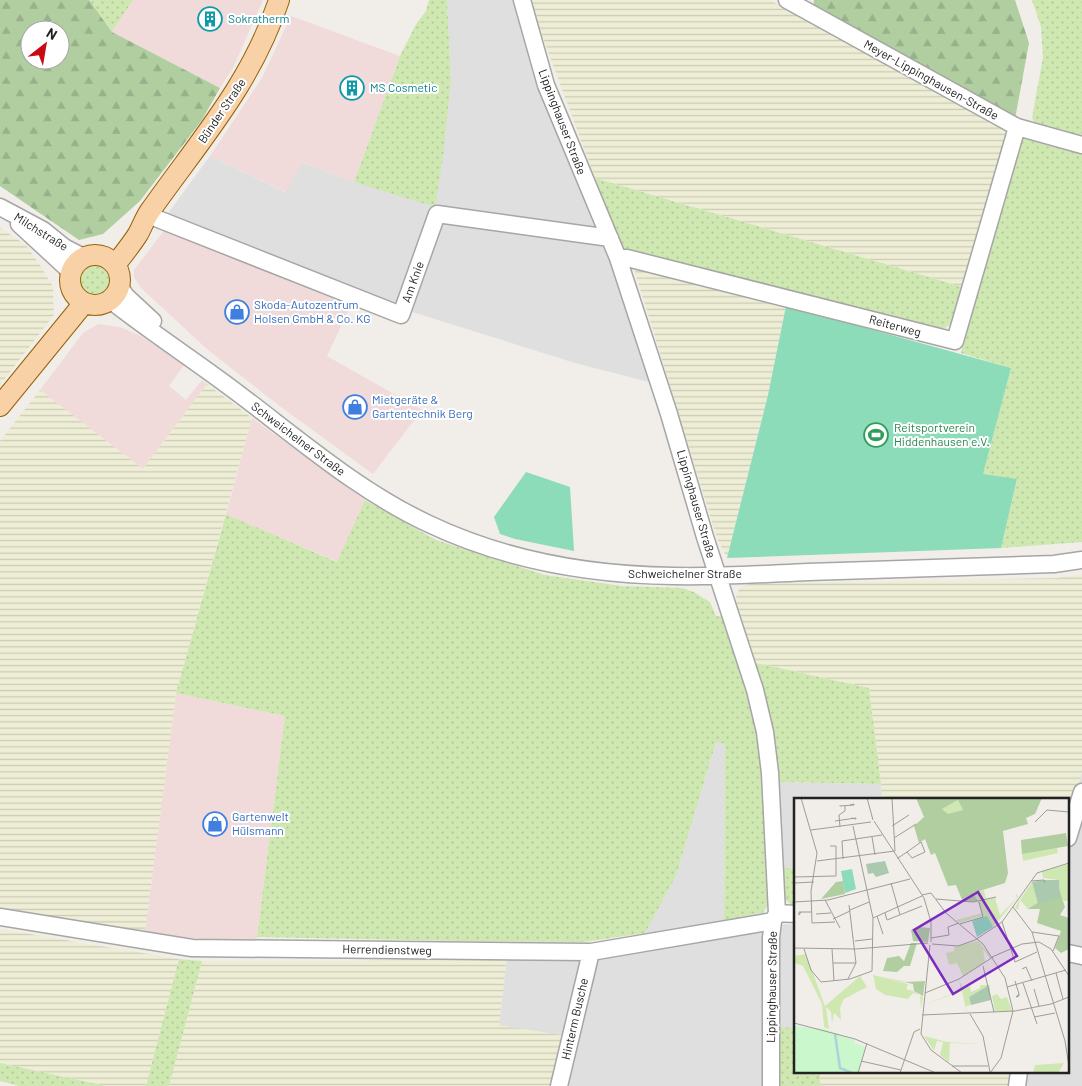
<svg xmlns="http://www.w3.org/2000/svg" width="1082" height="1086" font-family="Barlow,sans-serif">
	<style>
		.residential { fill: #dfdfdf }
		.commercial { fill: #f1dada }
		.farmland { fill: url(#farmland-rules) }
		.grass { fill: url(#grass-dots) }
		.forest { fill: url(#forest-firs); fill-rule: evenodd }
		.pitch { fill: #8cdbb9 }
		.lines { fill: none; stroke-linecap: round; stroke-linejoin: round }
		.minor-casing { stroke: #a6a6a6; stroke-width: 19 }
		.major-casing { stroke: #976108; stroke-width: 22 }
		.minor { stroke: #fff; stroke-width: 16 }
		.major { stroke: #f8d1a7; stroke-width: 20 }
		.labels { text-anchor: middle; stroke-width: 4; stroke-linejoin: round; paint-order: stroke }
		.culture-label { font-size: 12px; fill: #0d838f; stroke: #fff; text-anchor: start }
		.street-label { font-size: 12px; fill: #222; stroke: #fff }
		.shop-label { font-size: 12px; fill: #366cbe; stroke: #fff; text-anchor: start }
		.leisure-label { font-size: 12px; fill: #27864d; stroke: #fff; text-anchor: start }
		.inset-river { fill: none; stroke: #acd3dc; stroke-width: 2.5 }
		.inset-road { fill: none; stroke: #9e9c99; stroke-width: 1 }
		.view { fill: #7b2cbf; fill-opacity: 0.15; stroke: #7b2cbf; stroke-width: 2.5 }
		.inset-edge { fill: none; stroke: #222; stroke-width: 2.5 }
	</style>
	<defs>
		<pattern id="farmland-rules" width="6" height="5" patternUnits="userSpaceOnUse" patternTransform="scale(1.25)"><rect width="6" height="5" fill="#eeeed6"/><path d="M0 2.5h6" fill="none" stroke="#ccccb7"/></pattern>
		<pattern id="grass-dots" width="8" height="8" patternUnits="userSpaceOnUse" patternTransform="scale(1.25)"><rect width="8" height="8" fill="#cfe8b2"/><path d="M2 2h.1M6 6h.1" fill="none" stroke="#b1c799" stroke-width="1.8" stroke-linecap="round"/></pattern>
		<pattern id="forest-firs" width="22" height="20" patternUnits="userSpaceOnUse" patternTransform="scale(1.25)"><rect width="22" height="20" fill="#b0cea0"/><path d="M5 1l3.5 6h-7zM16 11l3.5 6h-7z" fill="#97b18a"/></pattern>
	</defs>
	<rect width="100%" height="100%" fill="#f1eee9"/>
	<path class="residential" d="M447 0H518L606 248 649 382 575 363 390 305 257 249 170 215 169 212 210 156 285 192 301 162 354 182 451 79Z
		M716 742 725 744 724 921 764 912 780 924 796 925V1028H775L776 1086H555L499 1025 507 957 645 938V933L676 876Z
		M1082 772V1086H1009L1011 1072H1068V818Z
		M776 782 881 784 883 800H796V869L780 867Z"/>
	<path class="commercial" d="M133 0H263L233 68 220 88 112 32Z
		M291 16 400 56 354 182 302 162 286 192 210 156 262 78Z
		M166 228 352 303 327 356 422 410 373 474 281 407 208 350 141 288 134 277V270Z
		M98 324 120 327 141 336 184 365 169 386 186 400 202 380 207 384 143 469 40 390 83 333Z
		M252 418 365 500 338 562 226 514Z
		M176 693 285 716 256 944 180 937 145 932Z"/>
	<path class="farmland" d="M530 0H770L1008 130 966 288 595 178 533 11Z
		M0 228 26 245 42 268 53 287 54 315 0 385Z
		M634 269 786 306 768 395 727 558 717 538Z
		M207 384 252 418 176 693 145 932 0 908V441L40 390 143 469Z
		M1082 574V772L1068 818V800H883L869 688 752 662 735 604 737 592 743 586 750 584 1057 578Z
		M0 929 179 959 146 1086H106L0 1063Z
		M507 957 499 1025 567 1036 555 1086H169L202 961H349Z
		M820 1072H1011L1009 1086H820Z"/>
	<path class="grass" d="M89 0H133L112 32Z
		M429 0H447L451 79 443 158 435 207 354 182 400 56 416 24 426 11Z
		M1032 0H1082V139L1037 127 1032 118 1043 57 1041 27Z
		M1029 136 1082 150V542L1001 548 1017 480 983 474 1011 368 961 353C973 280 1000 208 1023 137Z
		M595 178 966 288C961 303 959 322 943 329L621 249Z
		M80 281a15 15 0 1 1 30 0a15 15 0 1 1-30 0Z
		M365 500 436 540 545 575 622 586 682 588 694 592 710 602 716 616H723L739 661 758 730 764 785 768 893V904L764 912 724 921 725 744 716 742 676 876 645 933 584 942 462 941 257 937 285 716 176 693 226 514 337 562Z
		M752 662 869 688 881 784 778 782Z
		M780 867 796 869V908C778 898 781 885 780 867Z
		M179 959 202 961 169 1086H146Z
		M775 1027 796 1028V1072H820V1086H776Z
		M0 1063 106 1086H19L0 1081Z"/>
	<path class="forest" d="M0 0H89L112 32 220 88 202 120 140 201 103 234 79 240 0 186ZM30 30H60V60H30Z
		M814 0H1015L1029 43 1015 119 813 7Z"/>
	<path class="pitch" d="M786 306 1011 368 983 474 1017 479 1001 548 727 558 768 395Z
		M526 472 570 487 574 551 515 539 500 534 494 517Z"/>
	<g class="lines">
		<g class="minor-casing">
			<path id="minor" d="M522 0 546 85 618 258 669 414 705 537 755 690 765 732 770 773 777 913 773 921 771 938V1086
				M787 0 1017 127 1082 145
				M0 207 43 230 64 247 83 257
				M149 213 158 219 401 315 437 214 610 238
				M19 224 71 272
				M618 258H627L955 341 1017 127
				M119 286 126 296 153 321
				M110 300C152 333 197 362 239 394 300 440 360 492 429 524 505 560 591 575 674 576 718 577 763 574 808 572 890 570 972 567 1054 564L1082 560
				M1068 838 1082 792
				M777 913 796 914
				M0 917 192 948 591 952 773 921
				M1068 953 1082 956
				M559 1086 591 952
				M1017 1086 1019 1072"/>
		</g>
		<g class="major-casing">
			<path id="major" d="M70 280a25 25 0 1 1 50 0a25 25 0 1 1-50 0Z
				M115 265C123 255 131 245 138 234 142 227 145 218 150 211 200 140 251 84 279 0
				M0 406 84 303"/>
		</g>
		<use href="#minor" class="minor"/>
		<use href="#major" class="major"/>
	</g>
	<defs>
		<g id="building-ring" transform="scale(1.25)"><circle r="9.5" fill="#fff" stroke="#0f9aa8" stroke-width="1.5"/><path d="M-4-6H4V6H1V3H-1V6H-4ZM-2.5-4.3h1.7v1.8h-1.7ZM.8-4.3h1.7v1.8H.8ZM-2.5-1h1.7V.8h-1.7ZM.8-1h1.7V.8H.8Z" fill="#0f9aa8"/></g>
		<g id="shop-ring" transform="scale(1.25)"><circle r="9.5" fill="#fff" stroke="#3f7fe0" stroke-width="1.5"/><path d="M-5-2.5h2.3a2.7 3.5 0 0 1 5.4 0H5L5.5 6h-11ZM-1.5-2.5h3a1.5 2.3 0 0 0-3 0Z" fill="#3f7fe0"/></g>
		<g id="stadium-ring" transform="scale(1.25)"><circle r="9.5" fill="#fff" stroke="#2e9e5b" stroke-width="1.5"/><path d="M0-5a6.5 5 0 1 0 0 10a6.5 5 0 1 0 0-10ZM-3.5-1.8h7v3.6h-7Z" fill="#2e9e5b"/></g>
	</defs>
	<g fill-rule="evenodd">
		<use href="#building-ring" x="210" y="19"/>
		<use href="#building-ring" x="352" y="88"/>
		<use href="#shop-ring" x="237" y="312"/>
		<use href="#shop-ring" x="355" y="407"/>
		<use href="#stadium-ring" x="876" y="435"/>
		<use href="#shop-ring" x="215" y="824"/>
	</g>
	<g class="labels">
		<g class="culture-label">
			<text x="228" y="23">Sokratherm</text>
			<text x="370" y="92">MS Cosmetic</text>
		</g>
		<g class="street-label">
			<text transform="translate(931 80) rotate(29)" y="4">Meyer-Lippinghausen-Straße</text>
			<text transform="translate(222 111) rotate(-56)" y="4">Bünder Straße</text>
			<text transform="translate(562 122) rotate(69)" y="4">Lippinghauser Straße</text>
			<text transform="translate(41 232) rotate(32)" y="4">Milchstraße</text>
			<text transform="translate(413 282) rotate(-70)" y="4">Am Knie</text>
			<text transform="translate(895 326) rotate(15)" y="4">Reiterweg</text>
			<text transform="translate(298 439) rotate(37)" y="4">Schweichelner Straße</text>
			<text transform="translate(696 504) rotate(74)" y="4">Lippinghauser Straße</text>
			<text x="685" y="578">Schweichelner Straße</text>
			<text transform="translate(387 950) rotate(1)" y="4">Herrendienstweg</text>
			<text transform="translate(772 987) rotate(-89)" y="4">Lippinghauser Straße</text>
			<text transform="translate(575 1019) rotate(-77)" y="4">Hinterm Busche</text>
		</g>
		<g class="shop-label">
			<text x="254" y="309">Skoda-Autozentrum<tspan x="254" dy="14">Holsen GmbH &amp; Co. KG</tspan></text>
			<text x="372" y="404">Mietgeräte &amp;<tspan x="372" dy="14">Gartentechnik Berg</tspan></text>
			<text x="232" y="821">Gartenwelt<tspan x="232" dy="14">Hülsmann</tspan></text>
		</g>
		<g class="leisure-label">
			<text x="894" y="432">Reitsportverein<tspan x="894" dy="14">Hiddenhausen e.V.</tspan></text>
		</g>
	</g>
	<g transform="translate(794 798)">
		<rect width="275" height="275" fill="#f1eee9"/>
		<path d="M164 2 169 12 154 17 148 11ZM259 48 263 49 264 55 229 63 228 56ZM275 66V103H270L266 99 265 82 249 80 248 73ZM238 84 244 106 234 111 226 102 224 112 221 109ZM190 92 192 101 201 100 206 117 223 100 221 93 224 99 199 129 188 118 166 125 162 122 188 115 180 95ZM184 143 198 159 196 161 189 151 191 164 169 178 163 165 155 167 152 155 160 153V149ZM12 156 31 208 66 178 73 189 50 201 46 210 47 222 40 215 38 226 37 214 32 209 35 231 30 229 28 206 9 168 0 165V158ZM79 177 114 186 112 191 119 193 129 199 127 211 126 197 119 195 114 201 91 197 82 191ZM165 182 169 190 176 188 177 194 186 190V187H195L175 199 177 207 172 208 173 216 168 193 130 207 167 192ZM203 196 207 201 213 199 218 213H201L198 198ZM130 238 153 244 189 246 156 245 155 264 146 257 149 244 143 243 140 253ZM270 265 264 275H239L241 267Z" fill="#cfe8b2"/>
		<path d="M122 0H248L241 16 232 20 234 26 209 33 214 75 211 85 179 95 184 103 169 104 162 87 154 88 141 55 137 57 131 41 125 45 120 28 130 19ZM164 2 169 12 154 16 148 11ZM272 35 274 48 228 56 227 42ZM49 83 51 96 27 101 42 84ZM265 91 271 109 266 117 275 120V151L267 155 261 150 267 133 243 125 246 111H234ZM125 129 136 130 134 144 119 143 117 132ZM117 145H123L116 168H110L103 174 89 173 93 160 105 158 110 163ZM79 177 112 184 131 183 129 198 120 193 119 186Z" fill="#b0cea0" fill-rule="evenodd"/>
		<path d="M91 63 95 75 82 79 79 75 74 76 72 66ZM251 82H265L266 99 244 106 238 84ZM195 187 197 202 177 207 175 199Z" fill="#abc9ae"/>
		<path d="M0 226 4 229 31 231 61 242 60 245 71 249 64 275H0Z" fill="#caf7cb"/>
		<path d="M58 71 62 91 51 95 47 73ZM193 118 199 129 183 139 178 123Z" fill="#8cdbb9"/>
		<path class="inset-river" d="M41 236 46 270 58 275"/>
		<path class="inset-road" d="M7 0 23 55 17 93 18 125 41 124M73 0 79 22M46 7V8L60 7V6L56 7M41 23 62 20V21L57 20M80 23 130 100 137 124V144M241 24 253 12 275 14M98 28 115 17M46 29 45 17 51 13V8M17 32 77 24M78 39 81 57M100 40 122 26M103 60H104L113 54 127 44 131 54 118 60 113 54M49 61 48 43 88 37M23 63 101 53 98 0M0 79 42 78V48H36M237 83 250 82 251 85M0 85 20 84M97 85 106 117M128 97 137 95 152 115 189 146 211 180 219 213 207 260 196 275M142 101 179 104 202 99M31 102 46 130M0 104 34 102 116 81M219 109 238 134 271 243 275 268M56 112 75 104M7 114 5 117V114H17M91 115 93 122 128 108M22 116 37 115M83 118 89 136M79 120 128 98M39 121 56 113M208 124 221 164 243 154M166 126 189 119 185 104M238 134 265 138 259 153M137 140 155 137 154 129 165 125M61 143 78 141M138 146 164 148 181 142 208 124 243 75 275 65M136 147 127 236 137 252 168 275M0 150 62 151 134 145M10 151 17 172 27 184 56 181 78 173 79 120 59 28M38 151 40 183M198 159 228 146 245 144 257 151 275 178M39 165H62M189 168 200 214M228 171 232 169 238 183M262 175 269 201M54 181 62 165 55 107M221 183 225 196V198L222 199 225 196M229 185 243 226M213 189 272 172M240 191 245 208M131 195 165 181 199 159M176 216 189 238 196 274M128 217 221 213 257 206 275 199M240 219 261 215M0 225 61 241 142 275M67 263 107 272M158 268H194M64 275 73 245M106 275 120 234 126 231"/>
		<path class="view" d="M184 94 223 158 159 196 120 132Z"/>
		<rect width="275" height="275" class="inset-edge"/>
	</g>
	<g transform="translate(45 45) rotate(31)"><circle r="24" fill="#ffffff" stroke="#a7a7a7"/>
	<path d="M0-4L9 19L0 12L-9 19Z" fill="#c90a13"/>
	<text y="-8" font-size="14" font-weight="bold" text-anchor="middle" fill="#222222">N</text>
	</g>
</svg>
